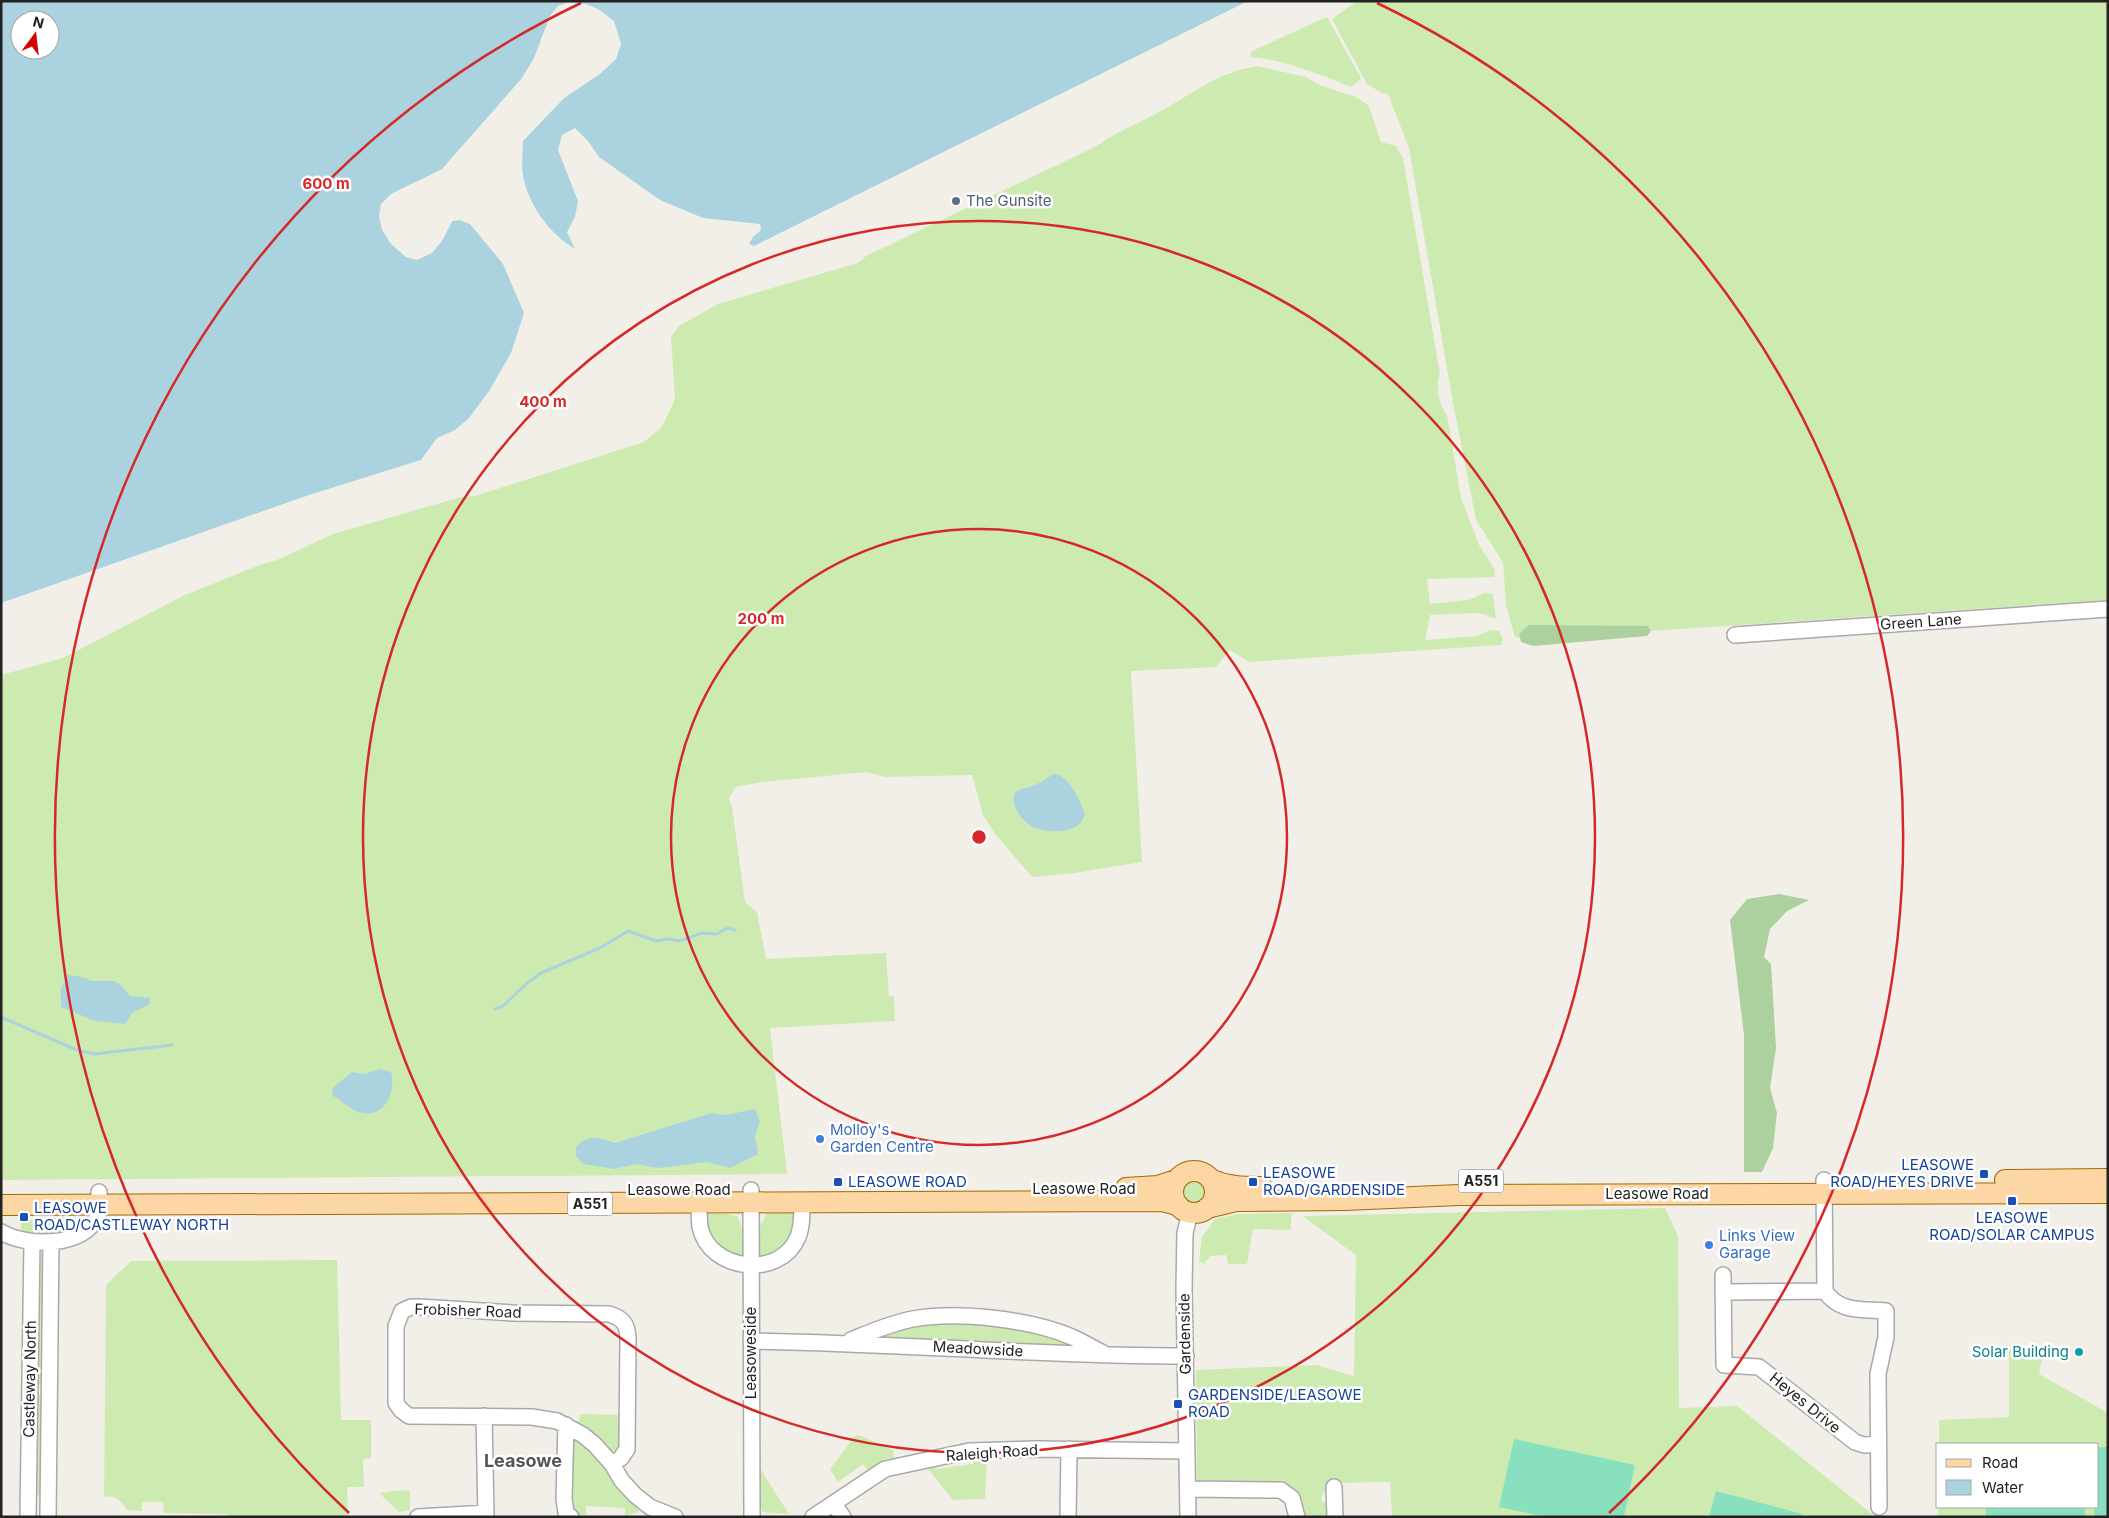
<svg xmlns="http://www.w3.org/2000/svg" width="2109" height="1518" font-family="Inter,sans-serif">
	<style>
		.grass { fill: #cdebb0 }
		.forest { fill: #add19e }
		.pitch { fill: #88e0be }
		.water { fill: #aad3df; fill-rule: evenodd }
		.pier { fill: #f2efe9 }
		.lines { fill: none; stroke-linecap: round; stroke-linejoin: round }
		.stream { stroke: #aad3df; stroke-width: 3 }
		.minor-casing { stroke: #a9a9a9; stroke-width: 18 }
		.major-casing { stroke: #a06b00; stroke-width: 22 }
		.minor { stroke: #fff; stroke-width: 15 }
		.major { stroke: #fcd6a4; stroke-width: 20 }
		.ring { fill: none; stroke: #d62828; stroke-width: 2.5 }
		.service-dot { fill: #5c6f8a; stroke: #fff; stroke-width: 2 }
		.shop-dot { fill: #3f7fe0; stroke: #fff; stroke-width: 2 }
		.transit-dot { fill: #1a4fb4; stroke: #fff; stroke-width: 2 }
		.culture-dot { fill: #0f9aa8; stroke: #fff; stroke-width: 2 }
		.labels { text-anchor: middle; stroke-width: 5; stroke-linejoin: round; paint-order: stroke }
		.shield { fill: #fff; stroke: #646464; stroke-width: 1 }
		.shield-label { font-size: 14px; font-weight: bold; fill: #222 }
		.service-label { font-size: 15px; fill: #4e5e75; stroke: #fff; text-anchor: start }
		.street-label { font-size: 15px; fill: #222; stroke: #fff }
		.shop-label { font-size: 15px; fill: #366cbe; stroke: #fff; text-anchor: start }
		.transit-label { font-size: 15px; fill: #164399; stroke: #fff; text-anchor: start }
		.culture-label { font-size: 15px; fill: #0d838f; stroke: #fff; text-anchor: end }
		.quarter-label { font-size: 18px; font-weight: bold; fill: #555; stroke: #fff }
		.centre { fill: #d62828; stroke: #fff; stroke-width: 2.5 }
		.ring-label { font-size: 15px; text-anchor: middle; font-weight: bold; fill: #d62828; stroke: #fff; stroke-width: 5; stroke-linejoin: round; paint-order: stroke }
	</style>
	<rect width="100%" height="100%" fill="#f2efe9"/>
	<path class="grass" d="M1357 1H2108V600L1532 639 1515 637 1506 605 1503 562 1476 520 1453 403 1409 148 1388 94 1382 93 1367 84 1332 19Z
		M1327 17 1361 78 1358 82 1351 87C1318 74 1286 60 1250 57L1252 51Z
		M1257 66 1306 77 1319 85 1356 97 1369 106 1381 142 1396 146 1403 158 1440 374C1435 384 1439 407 1447 415L1461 498 1479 545 1494 568 1495 577 1427 579 1430 604 1468 600 1484 593 1493 594 1496 619 1480 613 1430 615 1425 640 1477 636 1490 630 1499 631 1503 639 1501 645 1249 662 1230 650 1216 667 1131 671 1142 862 1075 873 1032 877 996 835 983 815 972 775 884 777 867 772 762 782 736 787 729 798 732 807 745 902 757 912 766 959 886 953 889 996H894L895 1021 770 1028 787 1174 1 1180V675L63 658 185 595 262 564 275 561 333 534 461 497 475 496 644 442 662 427 675 399 671 337 679 326 718 304 858 263 866 256 1097 146C1120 129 1143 122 1168 107 1201 88 1218 73 1257 66Z
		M1182 1192a12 12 0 1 1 24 0a12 12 0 1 1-24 0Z
		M1665 1208 1678 1236 1679 1408 1737 1406 1876 1517H1392L1390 1482 1330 1483 1329 1490 1323 1493 1321 1500 1328 1505 1332 1517H1301L1291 1491 1197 1484 1196 1370 1316 1365 1354 1376 1356 1255 1302 1216Z
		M797 1213 789 1246 766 1258 760 1256 757 1231 767 1214Z
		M1292 1213 1290 1230 1253 1229 1247 1264H1228L1226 1255 1210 1256 1204 1264 1199 1261 1202 1237 1215 1219 1238 1214Z
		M705 1214H726L737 1216 744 1232V1253L736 1257 725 1254 707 1231Z
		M65 1217 59 1234 35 1236 22 1232 20 1221Z
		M40 1253 44 1254 45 1383 36 1386V1256Z
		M337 1260 341 1420H371V1458L363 1459 364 1487H347L348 1517H228V1514L164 1513 163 1502H142V1511L127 1510C120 1500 117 1495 104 1497L106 1285 131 1261Z
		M928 1321 1027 1327 1074 1342 1076 1348 874 1337Z
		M2009 1347 2043 1354 2039 1374 2108 1413V1517H1938V1505V1507H2098V1444H1939V1420L2009 1417Z
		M37 1396H41L44 1401 43 1494 36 1495 33 1493Z
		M581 1414 620 1415V1447L617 1452 609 1450 599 1438 578 1423Z
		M575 1435 583 1439 640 1507 638 1512 625 1516V1508L586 1506V1515H578L572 1508 570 1439Z
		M859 1435 893 1450 894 1458 884 1459 868 1471 863 1464 838 1482 830 1469 855 1436Z
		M987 1454 985 1499 953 1500 925 1465 935 1464 936 1469 973 1464V1456Z
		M759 1467 789 1514 763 1512 759 1505Z
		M401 1490 410 1491V1510L399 1512 379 1493Z"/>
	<path class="forest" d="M1529 625 1648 626 1651 631 1647 636 1533 646 1521 642 1519 634Z
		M1779 894 1809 900 1787 911 1770 929 1764 957 1771 964 1776 1048 1770 1088 1777 1113 1773 1148 1762 1172H1744V1035L1730 920 1747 899Z"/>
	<path class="pitch" d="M1514 1439 1635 1465 1624 1517H1546L1499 1507Z
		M2098 1447H2108V1517H2094V1507H2098Z
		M1716 1491 1802 1514 1801 1517H1709Z
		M1986 1507H2085V1517H1986Z"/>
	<path class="water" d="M1 1H1248L754 246 749 244 753 237 761 230 760 224 703 218 660 200 599 157 588 141 575 128 562 135 558 150 578 201 575 217 567 232 575 249C549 233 529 206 523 176 521 165 523 152 523 141L601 59 602 42 587 26 573 29 414 208 412 223 422 232H443L447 222 459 220 470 224 503 264 524 313 511 353 489 391 469 418 455 430 437 438 421 460 309 495 1 603ZM20 20H50V50H20Z
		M1053 774C1069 774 1080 801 1085 814 1083 818 1081 824 1077 826 1066 833 1046 832 1035 828 1024 824 1009 805 1015 793 1018 790 1022 789 1026 788 1037 785 1044 781 1053 774Z
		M68 975 83 977 92 981H114L120 984 130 996 150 998V1004L132 1013 125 1024 95 1021 61 1007V988Z
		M380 1069 391 1072C396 1091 386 1117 363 1113 353 1112 340 1100 332 1095L333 1088 352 1072 364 1074Z
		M755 1109 760 1121 755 1136 758 1154 730 1168 707 1162 658 1168 636 1164 614 1169 583 1164 576 1156V1148C585 1133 602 1138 615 1143L712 1113 726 1115Z"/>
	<path class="pier" d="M569 2 586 4 598 9 614 21 621 44 616 59 600 74 564 98 520 144 521 139 599 57 601 50 600 43 592 31 587 29 574 31 561 44 554 74 450 183 438 192 424 200 416 209 414 222 423 230 441 229 445 220 454 218 442 241 432 253 417 260 406 257 391 244 382 230 379 216 381 204 391 194 442 169 522 78 534 58 550 16 558 6Z"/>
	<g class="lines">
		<path class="stream" d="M495 1009 503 1006 526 984 541 973 600 948 628 931 656 941 669 939 680 941 702 933 717 934 727 928 735 930
			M1 1017 77 1050 94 1054 172 1045"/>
		<g class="minor-casing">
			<path id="minor" d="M1735 635 2108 609
				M1824 1180 1825 1291C1839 1313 1863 1309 1886 1311V1337L1878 1374 1879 1507
				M751 1190 752 1517
				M699 1204C699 1211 699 1219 700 1227 709 1271 780 1280 798 1237 802 1227 802 1215 802 1203
				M1 1232C26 1247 86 1248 98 1215 101 1209 99 1199 99 1192
				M1723 1275 1724 1365 1759 1367 1855 1442 1864 1445 1878 1444
				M1725 1292 1825 1291
				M851 1340C871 1332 891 1323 913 1319 959 1311 1029 1319 1072 1337 1083 1342 1093 1348 1103 1353
				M751 1341C896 1343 1040 1356 1186 1356
				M484 1416 486 1517
				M566 1425 564 1499 566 1513 571 1517
				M612 1464 621 1458 627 1449 628 1337C627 1323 622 1318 609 1314L513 1313 420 1307H411L402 1311 396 1326V1403L401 1410 409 1416 532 1417 557 1421 583 1435 595 1445 612 1464 622 1481 635 1495 650 1507 675 1517
				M1334 1487 1335 1517
				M1188 1489 1281 1490 1292 1498 1297 1517
				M834 1504 843 1517
				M28 1517 32 1242
				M48 1517 51 1242
				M418 1517 486 1513
				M813 1517 885 1469 969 1451 1037 1449 1187 1451
				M1068 1517 1069 1449
				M1188 1517 1184 1289 1185 1233 1190 1212"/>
		</g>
		<g class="major-casing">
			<path id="major" d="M1173 1192a21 21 0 1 1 42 0a21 21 0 1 1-42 0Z
				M1210 1179C1228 1187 1242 1187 1262 1187
				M2005 1180 2108 1179
				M1126 1188 1158 1186 1176 1180
				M1 1205 1162 1201 1178 1205
				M1207 1208 1236 1201 1345 1200 1459 1195 2108 1193"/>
		</g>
		<use href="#minor" class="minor"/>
		<use href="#major" class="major"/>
	</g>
	<g class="ring">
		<circle cx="979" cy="837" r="308"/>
		<circle cx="979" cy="837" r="616"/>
		<path d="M349 1513A924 924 0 0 1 581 3M1377 3A924 924 0 0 1 1609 1513"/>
	</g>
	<circle class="service-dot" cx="956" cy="201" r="5"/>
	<g class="shop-dot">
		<circle cx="820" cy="1139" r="5"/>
		<circle cx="1709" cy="1245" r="5"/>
	</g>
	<g class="transit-dot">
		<rect x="1979" y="1169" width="10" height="10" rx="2.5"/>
		<rect x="833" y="1177" width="10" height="10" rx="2.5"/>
		<rect x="1248" y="1177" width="10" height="10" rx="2.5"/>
		<rect x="2007" y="1196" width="10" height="10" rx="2.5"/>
		<rect x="19" y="1212" width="10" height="10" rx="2.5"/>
		<rect x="1173" y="1399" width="10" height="10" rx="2.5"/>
	</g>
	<circle class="culture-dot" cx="2079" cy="1352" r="5"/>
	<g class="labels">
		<g class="shield">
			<rect x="1458.5" y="1169.5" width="45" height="23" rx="4"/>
			<rect x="567.5" y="1192.5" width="45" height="23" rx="4"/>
		</g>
		<g class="shield-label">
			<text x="1481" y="1186">A551</text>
			<text x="590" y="1209">A551</text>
		</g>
		<g class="service-label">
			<text x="966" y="206">The Gunsite</text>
		</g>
		<g class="street-label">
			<text transform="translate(1921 622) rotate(-4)" y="5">Green Lane</text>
			<text x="1084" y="1194">Leasowe Road</text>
			<text x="679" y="1195">Leasowe Road</text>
			<text x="1657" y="1199">Leasowe Road</text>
			<text transform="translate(468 1311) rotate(2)" y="5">Frobisher Road</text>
			<text transform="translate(1185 1334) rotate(-91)" y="5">Gardenside</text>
			<text transform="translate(978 1349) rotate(3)" y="5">Meadowside</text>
			<text transform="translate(751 1353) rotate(-90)" y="5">Leasoweside</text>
			<text transform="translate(30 1379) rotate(-89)" y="5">Castleway North</text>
			<text transform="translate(1805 1403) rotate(39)" y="5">Heyes Drive</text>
			<text transform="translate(992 1453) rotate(-4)" y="5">Raleigh Road</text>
		</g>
		<g class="shop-label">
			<text x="830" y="1135">Molloy's<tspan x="830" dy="17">Garden Centre</tspan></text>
			<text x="1719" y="1241">Links View<tspan x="1719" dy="17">Garage</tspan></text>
		</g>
		<g class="transit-label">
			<text x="1974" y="1170" text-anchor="end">LEASOWE<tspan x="1974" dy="17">ROAD/HEYES DRIVE</tspan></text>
			<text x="1263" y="1178">LEASOWE<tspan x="1263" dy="17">ROAD/GARDENSIDE</tspan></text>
			<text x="848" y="1187">LEASOWE ROAD</text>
			<text x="34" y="1213">LEASOWE<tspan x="34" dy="17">ROAD/CASTLEWAY NORTH</tspan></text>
			<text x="2012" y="1223" text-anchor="middle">LEASOWE<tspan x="2012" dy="17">ROAD/SOLAR CAMPUS</tspan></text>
			<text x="1188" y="1400">GARDENSIDE/LEASOWE<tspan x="1188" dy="17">ROAD</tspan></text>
		</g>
		<g class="culture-label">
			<text x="2069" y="1357">Solar Building</text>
		</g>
		<g class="quarter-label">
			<text x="523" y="1467">Leasowe</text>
		</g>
	</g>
	<circle cx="979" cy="837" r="8" class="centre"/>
	<g class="ring-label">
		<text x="326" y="189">600 m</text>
		<text x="543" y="407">400 m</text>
		<text x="761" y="624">200 m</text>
	</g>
	<rect width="2109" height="1518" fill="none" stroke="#222222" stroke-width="5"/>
	<rect x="1936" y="1443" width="162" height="65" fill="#ffffff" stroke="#a7a7a7"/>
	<rect x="1946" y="1459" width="25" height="8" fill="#fcd6a4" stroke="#a7a7a7"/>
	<text x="1982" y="1468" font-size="15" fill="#222222">Road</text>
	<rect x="1946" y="1480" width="25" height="15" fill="#aad3df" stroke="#a7a7a7"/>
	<text x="1982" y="1493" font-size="15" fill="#222222">Water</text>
	<g transform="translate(35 35) rotate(15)"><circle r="24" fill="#ffffff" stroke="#a7a7a7"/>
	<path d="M0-4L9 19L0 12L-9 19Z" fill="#d40000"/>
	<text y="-8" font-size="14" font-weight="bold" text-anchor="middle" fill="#222222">N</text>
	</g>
</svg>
